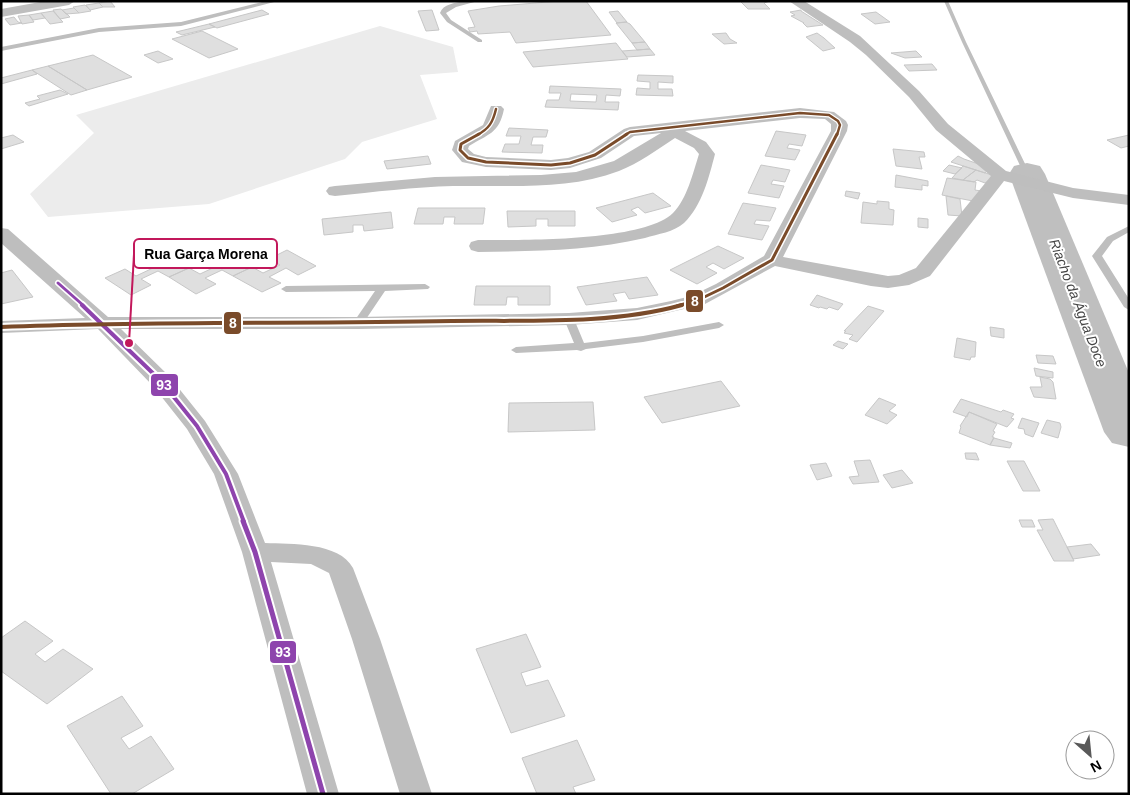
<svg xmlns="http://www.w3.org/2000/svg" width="1130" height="795" font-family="Arial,sans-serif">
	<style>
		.green { fill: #ececec }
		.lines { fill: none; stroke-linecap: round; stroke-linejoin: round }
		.stream { fill: #bfbfbf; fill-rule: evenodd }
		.river { fill: #bfbfbf; fill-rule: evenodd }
		.building { fill: #dfdfdf; stroke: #c7c7c7; fill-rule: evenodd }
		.lane { fill: #bebebe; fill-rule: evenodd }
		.street { fill: #bebebe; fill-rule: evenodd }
		.bus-1-far2-casing { stroke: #fff; stroke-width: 6 }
		.bus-1-far1-casing { stroke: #fff; stroke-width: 8 }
		.bus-1-casing { stroke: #fff; stroke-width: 9 }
		.bus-2-far2-casing { stroke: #fff; stroke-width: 5 }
		.bus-2-far1-casing { stroke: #fff; stroke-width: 6 }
		.bus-2-casing { stroke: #fff; stroke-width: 8 }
		.bus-1-far2 { stroke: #8e44ad; stroke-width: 3 }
		.bus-1-far1 { stroke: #8e44ad; stroke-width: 4 }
		.bus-1 { stroke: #8e44ad; stroke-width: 5 }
		.bus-2-far2 { stroke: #7a4b2a; stroke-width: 2.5 }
		.bus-2-far1 { stroke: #7a4b2a; stroke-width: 3 }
		.bus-2 { stroke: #7a4b2a; stroke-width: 4 }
		.labels { text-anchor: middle; stroke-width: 4; stroke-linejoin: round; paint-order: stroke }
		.water-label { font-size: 14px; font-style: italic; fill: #444; stroke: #fff }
		.leader { fill: none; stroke: #c2185b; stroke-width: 2 }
		.callout-dot { fill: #c2185b; stroke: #fff; stroke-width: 2 }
		.callout { fill: #fff; stroke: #c2185b; stroke-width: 2 }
		.callout-label { font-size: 14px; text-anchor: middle; font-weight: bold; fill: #000 }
		.line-badge { stroke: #fff; stroke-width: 2 }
		.badge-label { font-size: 14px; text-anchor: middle; font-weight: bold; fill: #fff }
	</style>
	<rect width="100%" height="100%" fill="#fff"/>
	<path class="green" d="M380 26 453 47 458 72 420 75 437 119 362 142 345 159 209 204 48 217 30 194 94 133 76 115Z"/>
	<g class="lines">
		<path class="stream" d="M944 1H948L966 42 1030 174 1029 175H1025L1024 174 962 42Z"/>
		<path class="river" d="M1027 163 1040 166 1045 174 1129 373V447L1112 443 1104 432 1009 174 1014 166Z"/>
	</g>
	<path class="building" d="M110 1 115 7H103L99 3Z
		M560 1H586L611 35 516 43 510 32 478 34 477 31 470 32 468 28 475 27 468 11 499 6Z
		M740 1H770L764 3 770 9H748Z
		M99 3 103 7 90 10 86 5Z
		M85 5 91 11 79 13 73 7Z
		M74 8 79 13 66 14 62 10Z
		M61 9 68 15 70 17 60 19 53 10Z
		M262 10 269 14 217 28 209 24Z
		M432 10 439 30 426 31 418 11Z
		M801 10V11L823 25 807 27 803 23H804L791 16 795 15 790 12Z
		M53 11 61 20 63 22 50 24 41 13Z
		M618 11 627 22 617 23 609 12Z
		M876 12 890 22 875 24 861 14Z
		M41 13 45 18 33 20 29 15Z
		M29 15 34 22 22 24 18 16Z
		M14 17 18 22 22 23 10 25 5 19Z
		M626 22 630 24 645 42 632 43 616 23Z
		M209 24 215 27 182 35 176 32Z
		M202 31 238 49 209 58 172 39Z
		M726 33 730 39 737 43 724 44 712 34Z
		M817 33 824 38 835 48 823 51 806 37Z
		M645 42 650 49 637 50 632 43Z
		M616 43 628 59 533 67 523 52Z
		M650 49 655 55 627 57 622 51Z
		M158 51 173 59 158 63 144 55Z
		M916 51 922 57 905 58 891 53Z
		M93 55 132 77 87 90 48 66Z
		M932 64 937 70 909 71 904 65Z
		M48 66 87 90 71 95 32 70Z
		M32 70 37 74 1 84V78Z
		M638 75 673 76V83L658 82V89H672L673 96 636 95 637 88 650 89V82L637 81Z
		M550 86 621 89 620 96 606 95 605 102H619L618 110 545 107 547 100H559L561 93H549ZM571 94 597 95 596 102 570 101Z
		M60 90 68 94 29 106 25 103 40 99 37 96Z
		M509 128 548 130 546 137H533L531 145H543L542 153 502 152 505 144H519L521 136H506Z
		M776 131 806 135 802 146 789 144 787 148 800 150 795 160 765 156Z
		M13 135 24 142 1 149V138Z
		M1129 135V146L1121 148 1107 140Z
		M893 149 924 152 925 157H919L922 169 896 166Z
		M428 156 431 164 387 169 384 161Z
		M958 156 964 159 990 168 985 173 951 162Z
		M761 165 790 170 785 182 773 180 771 184 784 186 779 198 748 193Z
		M949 165 962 168 955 174 943 171Z
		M963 166 976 170 963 180 952 178Z
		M976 170 995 176 985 183 977 180 974 182 963 180Z
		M896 175 928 181V186L922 185V190L895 187Z
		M947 178 976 182 975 190 981 191 973 201 942 195Z
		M846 191 860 193 858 199 845 196Z
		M653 193 671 206 645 213 638 207 631 210 637 215 612 222 596 208Z
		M946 196 960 199 962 216 948 215Z
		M877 201 889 202V209L894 210 893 225 861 223 863 202 877 204Z
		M743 203 776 208 770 221 756 220 754 224 769 226 762 240 728 234Z
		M418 208H485L483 224H454L455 217H444L443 224H414Z
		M507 211H575V226H548V219H536V226L508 227Z
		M391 212 393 228 364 231 363 225H353V232L324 235 322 219Z
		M918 218 928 219V228L918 227Z
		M718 246 744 258 724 269 713 263 706 267 717 273 697 284 670 270Z
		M287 250 316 266 298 275 286 268 269 277 281 283 262 292 233 276 252 267 263 273 280 265 269 259Z
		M224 252 252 267 233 276 222 270 205 278 216 284 196 294 169 277 189 268 200 274 217 266 206 260Z
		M162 253 189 268 169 277 158 271 141 279 151 285 131 295 105 278 125 269 136 276 153 268 143 261Z
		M12 270 33 297 1 304V273Z
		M647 277 658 295 629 299 625 292 613 294 617 301 586 305 577 287Z
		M476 286H550V305H518V297H507L506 305H474Z
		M817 295 843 304 838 310 829 307 827 309 820 307 819 308 810 305Z
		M868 306 884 311 857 342 849 339 853 335 844 333 846 331H844Z
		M990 327 1004 329V338L991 336Z
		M957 338 976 342 975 357H971L970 360 954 357Z
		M838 341 848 344 843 349 833 345Z
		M1036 355 1053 356 1056 364 1038 363Z
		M1034 368 1053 372V378L1036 376Z
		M1040 377 1050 379 1053 382 1056 399 1034 397 1030 387H1042Z
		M721 381 740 406 662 423 644 397Z
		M879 398 896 405 889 411 897 415 887 424 865 415Z
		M961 399 1001 412 1003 410 1014 414 1011 418 1014 419 1007 427 969 412 967 417 953 412Z
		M593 402 595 430 508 432 509 403Z
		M969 412 997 424 993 431 995 432 992 437H994L990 445 959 433 961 427 960 426Z
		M1022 418 1039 423 1033 437 1025 434 1024 429 1018 428Z
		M1047 420 1060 423 1061 427 1058 438 1041 433Z
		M994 438 1012 443 1010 448 990 445Z
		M965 453H976L979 460 966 459Z
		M870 460 879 482 853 484 849 477 859 476 854 461Z
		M1007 461H1024L1040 491H1023Z
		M826 463 832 476 817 480 810 465Z
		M902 470 913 483 892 488 883 475Z
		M1053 519 1074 561H1054L1037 530H1043L1038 520Z
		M1019 520H1032L1035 527H1022Z
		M1091 544 1100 555 1073 559 1067 547Z
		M25 621 53 641 35 654 45 662 63 649 93 669 47 704 1 671V638Z
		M526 634 541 667 521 673 526 686 548 680 565 716 511 733 476 649Z
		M122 696 143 726 121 738 129 749 151 736 174 769 132 794H111L67 726Z
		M577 740 595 780 573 787 576 794H537L522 758Z"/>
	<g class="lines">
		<path class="lane" d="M266 1H278L181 26 99 32 1 51V47L99 28 181 22Z
			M464 1H478L456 7 446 13 451 20 482 40V42H478L447 22 440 13C443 4 455 3 464 1Z
			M1129 226V232L1113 241 1102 256 1129 299V310L1124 307 1092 256 1107 237Z
			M425 284 430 287 428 289 385 291 362 325 358 326 353 323 375 291 286 292 281 289 286 286Z
			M569 316 574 319 584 343 643 336 719 322 724 325 719 328 643 342 586 349 581 351 577 350 516 353 511 350 516 347 574 343 564 319Z"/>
		<path class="street" d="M46 1H75L69 5 1 17V9Z
			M789 1H804L860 36 919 91 948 124 1006 171 1073 188 1129 195V205L1073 198 1004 181 930 276 909 285 888 288 871 286 775 266 705 304 637 320 569 325 358 329H121L169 376 205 421 238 474 265 543C291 544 339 542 353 568L380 639 432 794H400L352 639 329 573 311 564 271 562 339 794H307L242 552 214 474 187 429 153 386 98 329 1 333V321L85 318 1 243V228L8 229 108 317H358L569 313 637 308 671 301 691 296 716 284 764 256 831 131V124L825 119 800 118 685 131 706 142 715 154C709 177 702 206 684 223 674 232 658 234 645 238 590 251 534 251 478 252L471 250 469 246 471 242 478 240C521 240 643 242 673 213 687 199 693 173 699 154L694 148 675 138C657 150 639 163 619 171 566 191 508 185 453 186 414 187 374 192 335 196L329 195 326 191 329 187 335 186 435 177 541 175 576 172 614 161 661 133 634 136 601 158 570 168 551 170 486 167 462 162 452 150 455 141 483 125 491 106H501L504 109C499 134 488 134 469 146L468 149 474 154 486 157 551 160 568 158 589 152 624 129 630 127 800 108 834 112 846 121 848 125 847 131 783 257 888 276 899 275 916 268 991 176 936 130 909 97 866 55 850 42Z"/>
		<g class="bus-1-far2-casing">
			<path id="bus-1-far2" d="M58 283 84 306"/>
		</g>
		<g class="bus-1-far1-casing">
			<path id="bus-1-far1" d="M82 305 161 381 197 426 226 474 244 522"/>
		</g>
		<g class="bus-1-casing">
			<path id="bus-1" d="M243 521 255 552 323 794"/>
		</g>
		<g class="bus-2-far2-casing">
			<path id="bus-2-far2" d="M477 135C489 129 493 122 496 109
				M625 135 630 132 800 113 829 115 838 121 840 125 837 135"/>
		</g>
		<g class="bus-2-far1-casing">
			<path id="bus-2-far1" d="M479 134 461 144 460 150 468 158 486 162 551 165 570 163 595 155 627 134
				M677 306 698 300 723 288 772 260 837 134"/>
		</g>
		<g class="bus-2-casing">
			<path id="bus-2" d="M1 327C151 321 302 324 452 321 527 320 610 325 682 305"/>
		</g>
		<use href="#bus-1-far2" class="bus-1-far2"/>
		<use href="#bus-1-far1" class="bus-1-far1"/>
		<use href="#bus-1" class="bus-1"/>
		<use href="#bus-2-far2" class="bus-2-far2"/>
		<use href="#bus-2-far1" class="bus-2-far1"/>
		<use href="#bus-2" class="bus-2"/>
	</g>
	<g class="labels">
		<g class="water-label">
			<text transform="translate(1078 303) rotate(69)" y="5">Riacho da Água Doce</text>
		</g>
	</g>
	<path class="leader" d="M129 343L134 254"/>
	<circle class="callout-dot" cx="129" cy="343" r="5"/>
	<rect class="callout" x="134" y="239" width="143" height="29" rx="5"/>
	<g class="callout-label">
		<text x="206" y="259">Rua Garça Morena</text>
	</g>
	<g class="line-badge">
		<rect x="685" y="289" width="19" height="24" rx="5" fill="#7a4b2a"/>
		<rect x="223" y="311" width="19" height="24" rx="5" fill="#7a4b2a"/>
		<rect x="150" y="373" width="29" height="24" rx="5" fill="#8e44ad"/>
		<rect x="269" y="640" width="28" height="24" rx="5" fill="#8e44ad"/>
	</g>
	<g class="badge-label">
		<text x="695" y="306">8</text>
		<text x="233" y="328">8</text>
		<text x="164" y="390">93</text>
		<text x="283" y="657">93</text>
	</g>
	<rect width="1130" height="795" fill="none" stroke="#000000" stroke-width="5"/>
	<g transform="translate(1090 755) rotate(153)"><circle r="24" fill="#ffffff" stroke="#999999"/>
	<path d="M0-4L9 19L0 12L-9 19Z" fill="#595959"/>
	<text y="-8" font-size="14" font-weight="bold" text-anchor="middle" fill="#000000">N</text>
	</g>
</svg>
